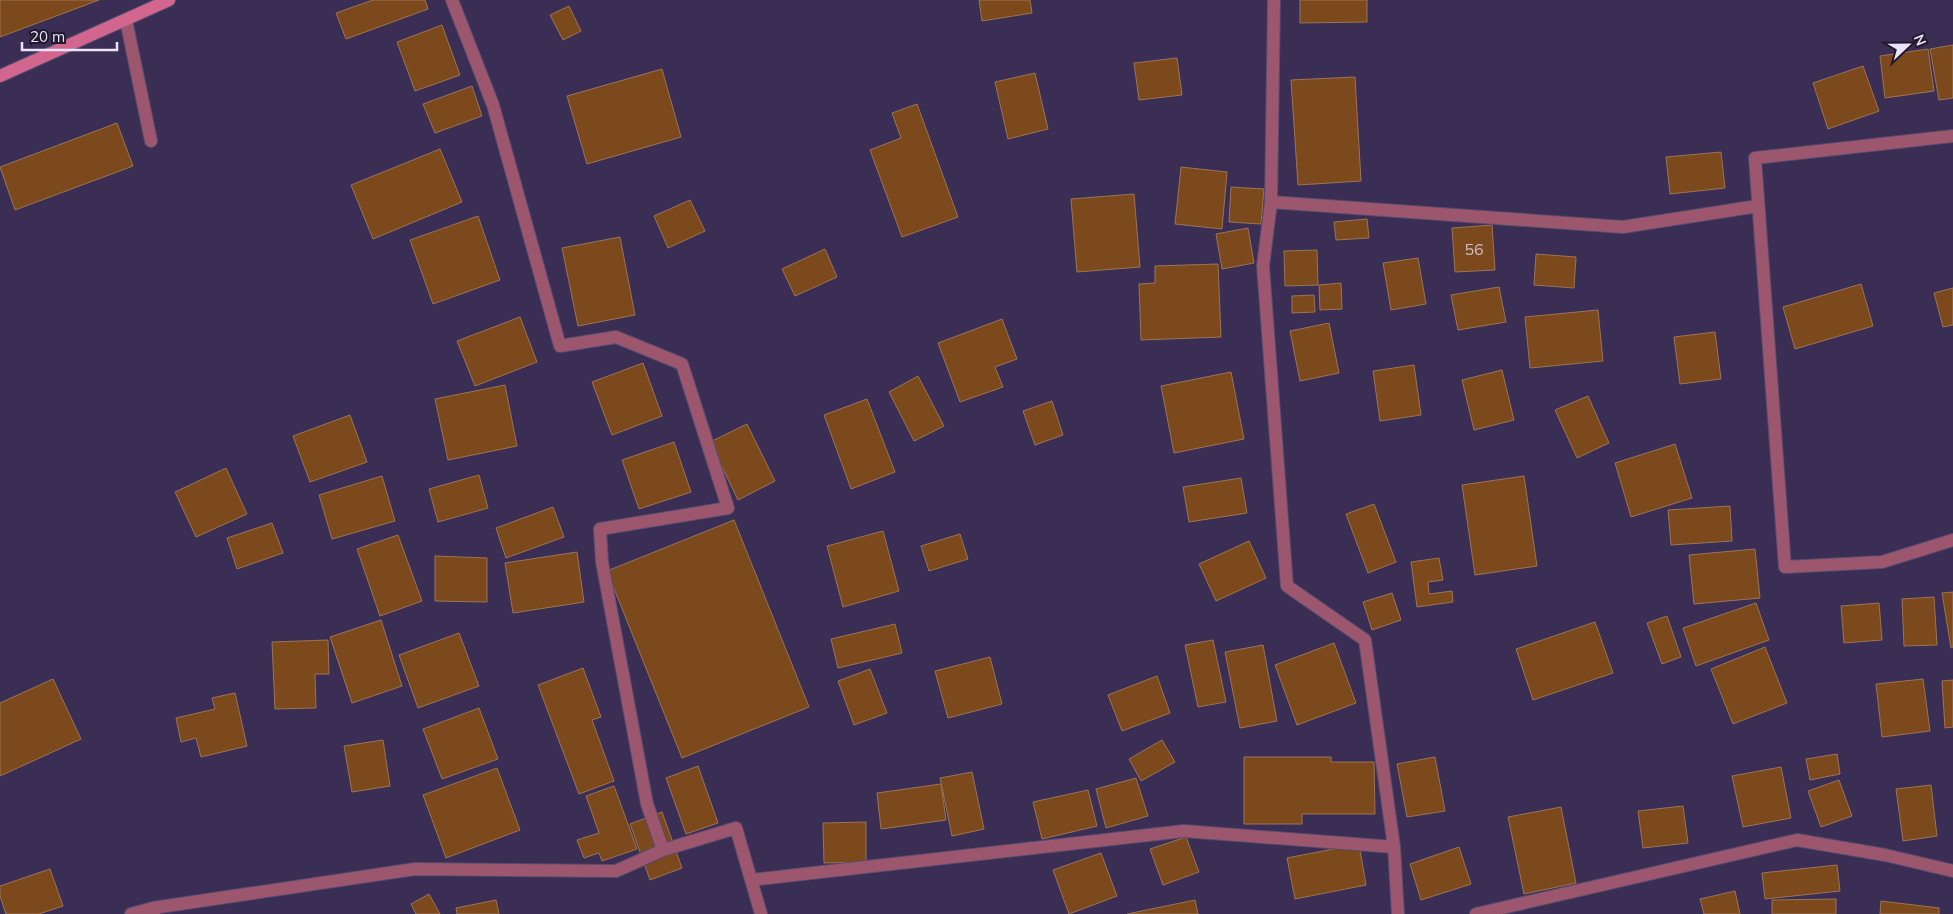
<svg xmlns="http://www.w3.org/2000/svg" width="1953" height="914" font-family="Mulish,sans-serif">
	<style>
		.building { fill: #7c491d; stroke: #9c7456 }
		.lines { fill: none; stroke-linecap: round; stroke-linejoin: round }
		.street-casing { stroke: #574b6f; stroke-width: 14 }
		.secondary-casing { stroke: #574b6f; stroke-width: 14 }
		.street { stroke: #9c576f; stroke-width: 12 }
		.secondary { stroke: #d3668f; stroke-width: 12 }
		.labels { text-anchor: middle; stroke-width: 4; stroke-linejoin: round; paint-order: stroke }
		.number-label { font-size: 16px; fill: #cebcc4 }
	</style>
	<rect width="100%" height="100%" fill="#3b2e54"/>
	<path class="building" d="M0 0H99L0 37Z
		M373 0H425L428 9 346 39 336 13Z
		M979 0H1030L1032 13 982 21Z
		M1300 0H1367V22L1300 23Z
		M569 6 581 31 563 40 550 15Z
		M442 25 460 75 415 91 397 42Z
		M1953 45V98L1939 100 1930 49Z
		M1928 49 1934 91 1885 98 1880 56Z
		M1177 58 1182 95 1139 100 1134 63Z
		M1863 66 1879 111 1828 129 1813 83Z
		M662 69 681 137 587 164 567 96Z
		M1035 73 1048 129 1008 139 995 82Z
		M1355 77 1361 181 1298 185 1291 80Z
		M472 86 482 116 435 133 423 104Z
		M917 104 958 217 902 237 870 150 901 138 892 113Z
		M117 123 133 166 15 210 0 167Z
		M440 149 462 202 373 239 351 185Z
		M1721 152 1725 188 1670 194 1666 157Z
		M1181 167 1227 172 1222 229 1175 224Z
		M1231 187 1264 189 1261 224 1229 222Z
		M1134 194 1140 267 1077 272 1071 199Z
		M690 200 705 231 668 248 654 216Z
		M478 216 500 280 433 304 410 240Z
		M1367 219 1369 238 1336 240 1334 222Z
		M1492 225 1495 270 1455 272 1452 228Z
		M1248 228 1254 263 1222 269 1216 234Z
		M620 237 635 315 578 326 562 248Z
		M825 249 837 277 795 296 782 269Z
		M1317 250 1318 285 1285 286 1284 251Z
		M1536 254 1576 257 1574 288 1534 285Z
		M1418 258 1426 304 1391 310 1383 263Z
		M1218 264 1221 337 1141 340 1139 284 1155 283V266Z
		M1341 283 1342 309 1320 310 1319 285Z
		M1861 284 1873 326 1795 349 1783 307Z
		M1499 287 1506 322 1458 330 1451 295Z
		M1953 288V325L1943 327 1934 293Z
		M1314 295 1315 312 1292 313V296Z
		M1598 310 1603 361 1530 368 1525 317Z
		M520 317 537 362 475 386 457 341Z
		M1002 319 1017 359 995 367 1003 387 960 402 938 343Z
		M1329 323 1339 373 1300 381 1290 331Z
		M1715 332 1721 379 1680 384 1674 337Z
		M643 363 662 416 612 435 592 382Z
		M1414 365 1421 415 1380 421 1373 371Z
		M1502 370 1514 420 1474 430 1462 380Z
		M1231 372 1244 439 1174 453 1161 386Z
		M918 376 944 426 914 441 889 392Z
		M505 385 517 446 448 460 435 399Z
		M1588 396 1609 443 1577 458 1555 410Z
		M867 399 895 472 851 489 824 415Z
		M1052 401 1063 435 1035 445 1023 411Z
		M350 415 367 462 310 482 293 436Z
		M747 424 775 481 738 500 710 442Z
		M674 442 691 492 639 509 622 460Z
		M1675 444 1692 498 1631 517 1615 463Z
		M226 468 247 514 196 537 175 492Z
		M479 475 488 508 438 522 429 489Z
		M382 476 395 521 332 539 319 495Z
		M1524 476 1537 566 1475 575 1462 485Z
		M1241 478 1247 513 1189 522 1183 487Z
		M1374 504 1396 562 1368 573 1346 514Z
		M1730 506 1732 541 1671 545 1668 510Z
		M553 507 564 537 506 558 496 528Z
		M734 520 809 707 682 758 607 571Z
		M272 523 283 553 237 569 227 538Z
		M883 531 899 591 843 607 827 546Z
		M960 534 968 559 929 571 921 546Z
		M398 535 422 601 380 616 357 549Z
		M1249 541 1266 578 1216 601 1199 564Z
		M1755 549 1760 598 1694 604 1689 555Z
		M577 552 584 602 513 613 505 563Z
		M435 556 487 558V602L435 601Z
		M1439 558 1443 580 1428 582 1429 594 1452 591 1453 602 1417 607 1411 562Z
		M1953 592V647L1951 648 1942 593Z
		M1392 593 1401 620 1372 630 1363 602Z
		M1934 597 1937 645 1904 646 1902 599Z
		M1756 603 1769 640 1696 666 1683 628Z
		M1879 603 1882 640 1844 643 1841 606Z
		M1667 616 1681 657 1662 664 1647 623Z
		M381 620 402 686 352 703 330 637Z
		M1595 622 1613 673 1533 700 1516 649Z
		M895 624 902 653 838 668 831 639Z
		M459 633 479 686 418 708 399 655Z
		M328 640 329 674H315L316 708 275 709 272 642Z
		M1213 640 1226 702 1198 707 1185 645Z
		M1334 643 1356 703 1297 725 1275 665Z
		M1263 645 1277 721 1240 728 1225 652Z
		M1765 647 1787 703 1733 724 1711 669Z
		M990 657 1002 704 948 718 935 671Z
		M583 668 601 717 592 720 614 781 579 794 538 685Z
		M870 669 887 713 854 725 838 681Z
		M1157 676 1170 713 1122 731 1108 695Z
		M53 679 81 739 0 776V703Z
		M1923 679 1930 731 1882 737 1876 684Z
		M1953 680V727L1945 728 1942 681Z
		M235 693 247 746 201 757 196 738 181 742 176 718 215 709 212 698Z
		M479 708 498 759 442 779 423 729Z
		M383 740 390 786 352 792 344 746Z
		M1162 740 1175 762 1141 781 1129 759Z
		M1837 754 1840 774 1810 780 1806 759Z
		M1244 757H1331V762H1374L1375 814H1302V824H1244Z
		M1435 757 1445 811 1407 817 1397 764Z
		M698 766 718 823 686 834 666 778Z
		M1781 767 1791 818 1743 827 1732 776Z
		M497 768 520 830 446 858 423 795Z
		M972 772 984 829 952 836 940 778Z
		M1136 778 1148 816 1106 828 1096 789Z
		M1839 780 1852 816 1821 827 1808 791Z
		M941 784 946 820 881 829 877 793Z
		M1931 785 1937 836 1903 841 1896 789Z
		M614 786 637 849 602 861 599 853 584 858 577 840 599 833 586 796Z
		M1088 790 1097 826 1042 839 1033 802Z
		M1683 806 1688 843 1643 848 1638 811Z
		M1561 807 1576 883 1524 894 1508 817Z
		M662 812 682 868 650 880 630 824Z
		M866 822V862L824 863 823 823Z
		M1186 837 1199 872 1163 885 1150 849Z
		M1359 844 1366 885 1295 899 1287 858Z
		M1459 847 1471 884 1421 900 1410 864Z
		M1101 853 1117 896 1069 914 1053 870Z
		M1837 865 1840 891 1765 899 1762 873Z
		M50 869 63 906 39 914H6L0 896V886Z
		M1735 891 1740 914H1704L1700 899Z
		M429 894 440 914H416L411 904Z
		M1836 899V914H1772V900Z
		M496 900 499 914H457L456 908Z
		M1195 900 1198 914H1127Z
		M1881 901 1939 908V914H1880Z"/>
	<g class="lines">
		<g class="street-casing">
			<path id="street" d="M452 0 493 105 560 346 616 337 682 364 728 508 600 529 602 562 647 804 663 850 736 828 761 914
				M1274 0 1271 202 1263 266 1287 586 1365 640 1394 847 1398 914
				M126 20 151 141
				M1953 136 1755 158 1785 567 1882 562 1953 540
				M1271 202 1623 227 1758 206
				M751 880 1184 831 1394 847
				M131 914 153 908
				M154 914 153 908 415 869 616 871 663 850
				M1476 914 1797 840 1885 855 1953 871"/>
		</g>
		<g class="secondary-casing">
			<path id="secondary" d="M0 76 169 0"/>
		</g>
		<use href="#street" class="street"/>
		<use href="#secondary" class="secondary"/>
	</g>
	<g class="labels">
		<g class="number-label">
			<text x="1474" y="255">56</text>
		</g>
	</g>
	<g transform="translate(1908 45) rotate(68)" stroke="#201a2b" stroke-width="4" paint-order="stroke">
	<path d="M0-4L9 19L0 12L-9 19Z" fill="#eae3fb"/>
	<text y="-8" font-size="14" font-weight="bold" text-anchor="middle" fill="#eae3fb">N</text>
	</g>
	<path d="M22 42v8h95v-8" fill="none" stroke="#eae3fb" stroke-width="2.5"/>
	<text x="30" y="42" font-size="15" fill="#eae3fb" stroke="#201a2b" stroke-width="4" paint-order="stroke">20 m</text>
</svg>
